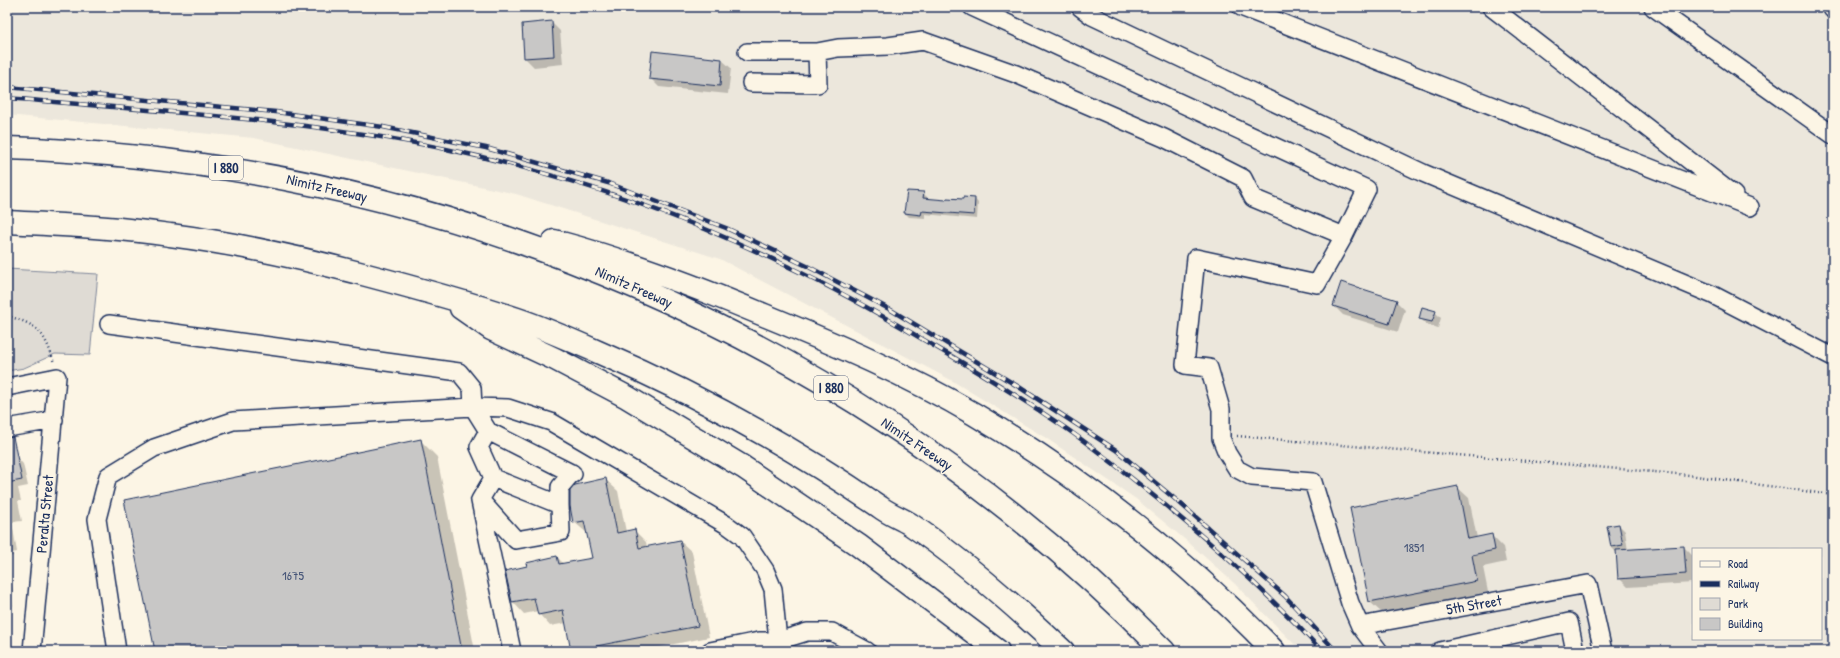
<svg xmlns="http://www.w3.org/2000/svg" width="1840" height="658" font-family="'Patrick Hand',sans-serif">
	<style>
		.built { fill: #ece7dc; fill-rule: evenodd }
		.green { fill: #dfdbd4; stroke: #7d8599 }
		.shadow { fill: #0003 }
		.building { fill: #c8c7c6; stroke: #1b2f5e }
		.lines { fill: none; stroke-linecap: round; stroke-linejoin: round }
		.minor-casing { stroke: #1b2f5e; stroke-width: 20 }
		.highway-casing { stroke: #1b2f5e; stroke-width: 25 }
		.path { stroke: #1b2f5e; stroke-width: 2.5; stroke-dasharray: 1 3; stroke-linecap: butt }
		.minor { stroke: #fcf5e5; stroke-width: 17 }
		.highway { stroke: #fcf5e5; stroke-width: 22 }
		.rail-casing { stroke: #1b2f5e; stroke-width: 4.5 }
		.rail { stroke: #fcf5e5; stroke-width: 3; stroke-dasharray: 9; stroke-linecap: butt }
		.labels { text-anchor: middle; stroke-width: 3; stroke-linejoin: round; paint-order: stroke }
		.number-label { font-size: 13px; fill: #465578 }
		.shield { fill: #fcf5e5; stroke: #5e6a86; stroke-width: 1 }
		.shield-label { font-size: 14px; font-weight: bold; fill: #1b2f5e }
		.street-label { font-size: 15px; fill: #1b2f5e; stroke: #fcf5e5 }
	</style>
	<rect width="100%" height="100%" fill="#fcf5e5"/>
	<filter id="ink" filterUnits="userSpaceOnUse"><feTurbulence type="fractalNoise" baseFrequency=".025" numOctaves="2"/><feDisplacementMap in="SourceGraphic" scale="8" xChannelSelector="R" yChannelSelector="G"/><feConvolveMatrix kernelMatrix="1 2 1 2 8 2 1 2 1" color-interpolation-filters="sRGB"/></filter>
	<g filter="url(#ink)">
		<path class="built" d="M7 7H1833V651H1301L1235 584 1188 542 1136 499 1046 438 951 380 720 259 516 194 254 138 7 115ZM1693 549H1821V639H1693Z"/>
		<path class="green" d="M7 269 98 274 90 355 55 354 24 368 7 371Z"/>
		<path class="shadow" d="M551 22 560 31 563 64 534 67 525 58Z
			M653 52 722 60 731 68 728 94 659 87 650 78Z
			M923 193 927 197V200L947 201 975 199 978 203 977 219 925 214V218L909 217 905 213Z
			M1396 301 1405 310 1398 332 1343 315 1334 306Z
			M1435 312 1441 318 1438 328 1426 324 1420 318Z
			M420 440 437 457 475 651H156Z
			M17 457 23 464 28 486 18 488 21 501H18L22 521 12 522 17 552 12 553 13 556 8 557 13 593 11 594 13 606 7 607 10 627 7 628V459Z
			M606 480 618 491 626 532 634 530 646 542 647 547 680 541 692 552 709 637 640 651H572L567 623 550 626 539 614 538 611 524 614 513 602 506 571 528 567 557 557 564 564 593 559 587 533 574 522Z
			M1457 487 1469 498 1477 538 1491 535 1503 547 1506 562 1483 567 1488 592 1382 613 1370 602 1351 508Z
			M1619 525 1625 531 1628 551 1684 547 1693 556V583L1628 587 1619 578 1617 553 1611 547Z"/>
		<path class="building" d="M552 21 554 56 524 58 522 24Z
			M652 51 722 59 720 86 649 79Z
			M907 191 924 192 923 198 946 200 947 198 963 199V197L975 198 974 215 922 211 921 215 904 213Z
			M1341 282 1397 300 1389 324 1333 306Z
			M1422 307 1436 311 1432 322 1419 319Z
			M13 437 22 480 7 483V438Z
			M421 439 462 651H155L124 500Z
			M606 478 617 533 635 529 639 548 680 540 698 626 571 651 563 610 538 615 534 598 512 602 505 571 527 566 526 563 557 556 559 564 592 558 584 521 573 523 570 506V491L575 485Z
			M1458 486 1468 539 1492 534 1495 550 1472 555 1477 581 1369 602 1350 508Z
			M1619 524 1623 545 1611 547 1607 526Z
			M1684 546 1686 574 1618 579 1616 550Z"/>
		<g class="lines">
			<g class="minor-casing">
				<path id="minor" d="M972 7 1367 189 1344 236
					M1080 7 1092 16 1423 173 1713 295 1833 357
					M1241 7 1750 207
					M1491 7 1734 195
					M1653 7 1833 135
					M1831 7 1833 10
					M747 52H817
					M751 83 818 84 817 52 838 48 888 46 923 41 1016 74 1164 138 1243 178 1253 198 1344 236 1317 284 1196 258 1185 365 1209 368 1221 409V438L1227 453 1237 469 1252 477 1313 482 1350 603 1360 626 1379 651
					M109 324 459 372 472 388 473 407 488 431 573 474
					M7 387 57 377 32 651
					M7 428 54 420
					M488 431 479 447 493 478 560 505 561 532 516 540 480 500 493 478
					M480 501 512 651
					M560 505V487L572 473
					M1360 626 1588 584 1603 651
					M117 651 97 519 108 476 154 448 233 421 473 407 508 408 551 422 727 525 742 536 765 570 773 589 779 651
					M710 651 759 641H778L807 632H832L867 651
					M1440 651 1569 622 1575 651"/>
			</g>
			<g class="highway-casing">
				<path id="highway" d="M7 148C445 162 857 337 1164 651
					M7 222C61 225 116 227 170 235 234 243 297 257 359 273 412 287 465 301 517 319 544 328 571 340 598 352 697 394 791 446 880 507 889 514 900 518 910 524 962 559 1017 608 1063 651
					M554 241C626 260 695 286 764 315 835 344 908 375 974 414 1084 479 1185 558 1274 651
					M461 308 491 329 555 359 627 397 743 467 858 545 998 651"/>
			</g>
			<path class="path" d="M7 316C38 324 45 333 54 363
				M1237 436 1689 475 1833 495"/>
			<use href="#minor" class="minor"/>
			<use href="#highway" class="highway"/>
			<g class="rail-casing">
				<path id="rail" d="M7 87 276 112 383 127 486 148 608 183 726 228 807 266 891 310 1019 387 1116 450 1181 504 1285 596 1336 651
					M7 98C154 111 302 119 446 149 563 174 679 213 787 266 836 289 883 316 929 343 974 369 1018 396 1061 425 1091 445 1120 469 1149 492 1210 541 1268 593 1322 651"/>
			</g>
			<use href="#rail" class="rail"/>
		</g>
	</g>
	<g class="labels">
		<g class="number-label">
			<text x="1414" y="552">1851</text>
			<text x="293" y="580">1675</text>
		</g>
		<g class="shield">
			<rect x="209" y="156" width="34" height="24" rx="3"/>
			<rect x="814" y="376" width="34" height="24" rx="3"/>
		</g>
		<g class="shield-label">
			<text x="226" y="173">I 880</text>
			<text x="831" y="393">I 880</text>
		</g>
		<g class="street-label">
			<text transform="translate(327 188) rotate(13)" y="5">Nimitz Freeway</text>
			<text transform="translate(634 287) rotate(24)" y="5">Nimitz Freeway</text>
			<text transform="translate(917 444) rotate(34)" y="5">Nimitz Freeway</text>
			<text transform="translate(45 514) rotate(-85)" y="5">Peralta Street</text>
			<text transform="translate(1474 605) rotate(-10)" y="5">5th Street</text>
		</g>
	</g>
	<rect width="1840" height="658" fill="none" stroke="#fcf5e5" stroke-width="24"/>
	<rect x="12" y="12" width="1816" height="634" fill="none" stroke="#1b2f5e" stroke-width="1.5" filter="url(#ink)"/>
	<rect x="1692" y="548" width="130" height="92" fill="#fcf5e5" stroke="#a2a6af"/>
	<rect x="1700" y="561" width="20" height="6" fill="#fcf5e5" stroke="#a2a6af"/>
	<text x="1728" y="568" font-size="12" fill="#1b2f5e">Road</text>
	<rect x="1700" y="581" width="20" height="6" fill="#1b2f5e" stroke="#a2a6af"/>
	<text x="1728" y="588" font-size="12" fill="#1b2f5e">Railway</text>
	<rect x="1700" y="598" width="20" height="12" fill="#dfdbd4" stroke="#a2a6af"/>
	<text x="1728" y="608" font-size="12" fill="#1b2f5e">Park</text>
	<rect x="1700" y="618" width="20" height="12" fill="#c8c7c6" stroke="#a2a6af"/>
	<text x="1728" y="628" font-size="12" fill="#1b2f5e">Building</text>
</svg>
